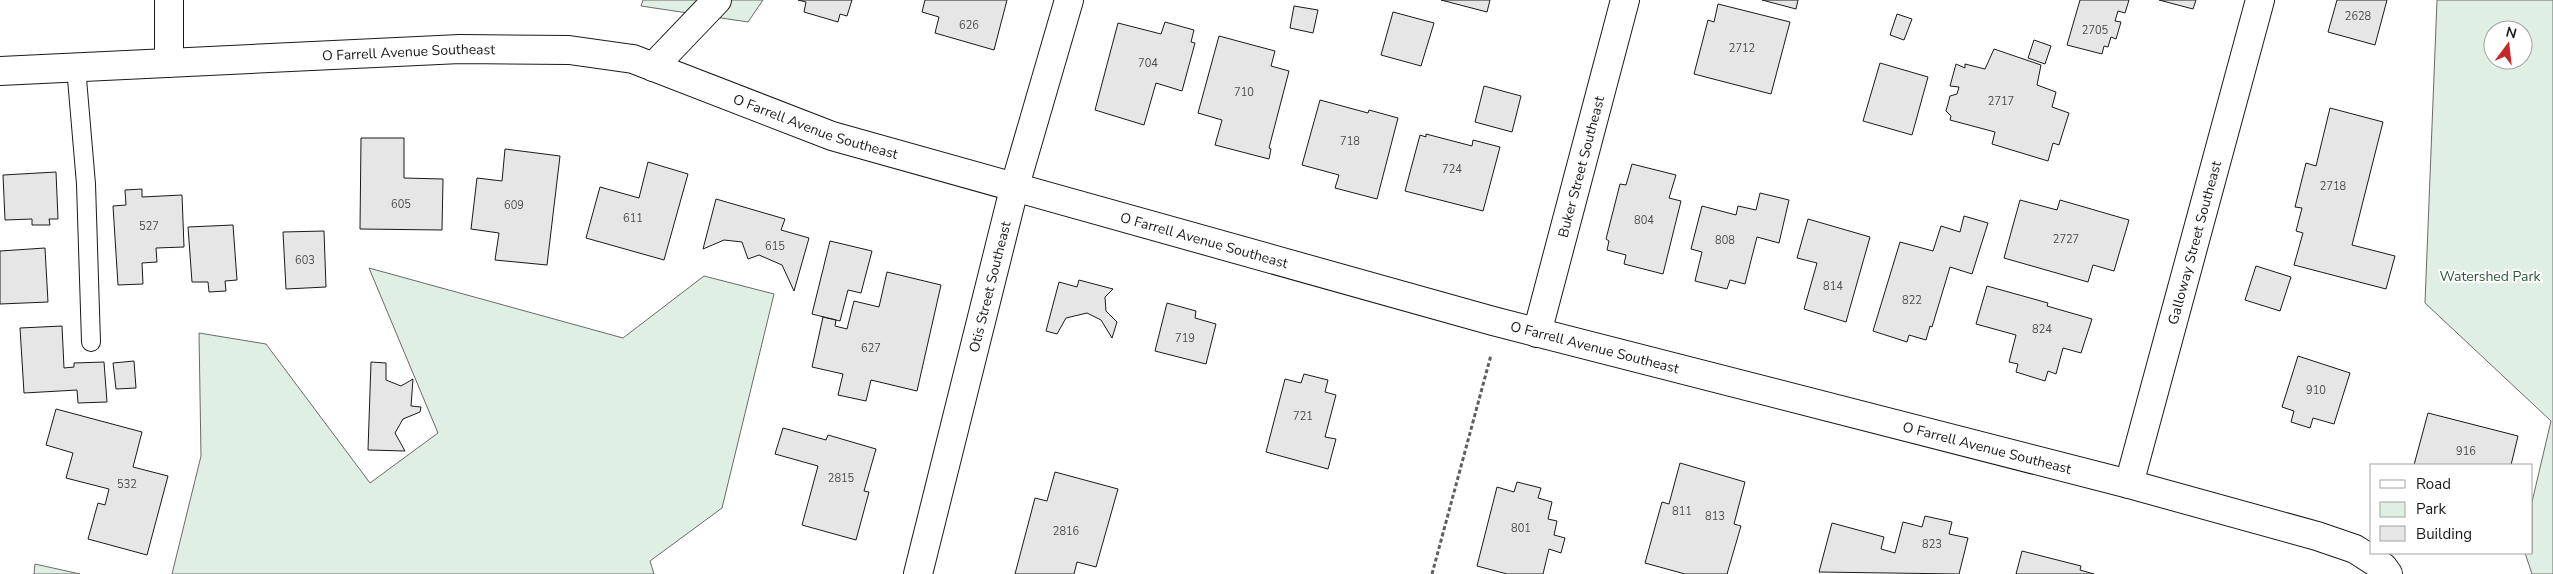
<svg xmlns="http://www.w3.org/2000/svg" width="2553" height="574" font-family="'Nunito Sans',sans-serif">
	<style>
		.green { fill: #e0efe3; stroke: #6a6a6a; fill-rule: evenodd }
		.building { fill: #e6e6e6; stroke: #1a1a1a }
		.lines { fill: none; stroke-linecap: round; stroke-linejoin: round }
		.service-casing { stroke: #1a1a1a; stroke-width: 20 }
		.minor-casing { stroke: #1a1a1a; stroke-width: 30 }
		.tertiary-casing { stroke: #1a1a1a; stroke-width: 30 }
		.path { stroke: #5f5f5f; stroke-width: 3; stroke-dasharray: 4 2.5; stroke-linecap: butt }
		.service { stroke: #fff; stroke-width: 18 }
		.minor { stroke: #fff; stroke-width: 28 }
		.tertiary { stroke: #fff; stroke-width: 28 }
		.labels { text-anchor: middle; stroke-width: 4; stroke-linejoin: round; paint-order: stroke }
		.number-label { font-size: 11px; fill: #4d4d4d }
		.street-label { font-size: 14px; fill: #1a1a1a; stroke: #fff }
		.park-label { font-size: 14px; fill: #2b5a34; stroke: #fff }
	</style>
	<rect width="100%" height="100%" fill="#fff"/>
	<path class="green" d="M643 0H763L748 22 641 6Z
		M2437 0H2553V574H2532L2525 553H2532V502L2551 421 2425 303ZM2493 30H2523V60H2493Z
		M369 268 623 338 704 276 774 294 722 508 650 561 654 574H172L201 456 199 333 266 344 370 483 438 433Z
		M35 564 80 574H34Z"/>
	<path class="building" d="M798 0H852L847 16 840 14 838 22 804 12 806 2Z
		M925 0H1007L994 50 935 33 939 17 922 12Z
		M1441 0H1490L1487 12Z
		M1762 0H1798L1796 9Z
		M2080 0H2129L2125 13 2118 11 2115 21 2121 22 2116 39 2111 37 2108 47 2104 46 2102 54 2067 45Z
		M2159 0H2196L2193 9Z
		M2337 0H2387L2375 45 2328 32Z
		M1718 4 1790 22 1771 94 1694 74 1708 20 1714 22Z
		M1294 6 1318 10 1313 33 1290 28Z
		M1393 12 1434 23 1421 66 1381 55Z
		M1897 14 1912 19 1904 40 1890 35Z
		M1165 22 1194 30 1191 42 1195 43 1182 91 1156 83 1144 125 1095 110 1118 23 1161 34Z
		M1219 36 1275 51 1271 66 1289 71 1269 148 1271 149 1269 159 1215 145 1222 120 1198 113Z
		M2034 40 2051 46 2045 64 2028 58Z
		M1994 49 2041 65 2037 85 2056 92 2052 107 2069 113 2059 145 2053 143 2048 161 1992 144 1995 132 1950 120 1951 116 1946 111 1950 96 1957 94 1959 87 1950 86 1956 64 1965 68V64L1985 69Z
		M1880 63 1928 77 1912 135 1863 121Z
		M1484 86 1521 96 1512 132 1475 122Z
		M1320 100 1368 113 1369 110 1398 118 1377 199 1335 188 1339 175 1302 165Z
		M2330 108 2383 122 2352 245 2395 256 2386 289 2294 265 2303 233 2296 231 2302 208 2295 207 2306 163 2316 166Z
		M1426 134 1472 146 1473 140 1500 147 1483 211 1405 191 1420 135 1426 137Z
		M361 138H404V178L443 179 442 230 360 229Z
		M505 149 560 156 547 265 495 260 499 233 471 229 477 178 502 181Z
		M648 162 688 174 664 260 586 238 600 187 639 198Z
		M1632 164 1676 175 1669 198 1681 201 1663 274 1624 264 1626 255 1607 250 1609 241 1606 239 1620 184 1626 185Z
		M56 172 58 219H49L50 225H32V219L5 220 3 175Z
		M142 189V197L182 195 184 247 156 248 157 262 142 263 143 284 118 285 113 206 126 205 125 190Z
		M1760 193 1789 200 1779 243 1757 237 1745 284 1730 280 1727 289 1695 281 1702 252 1691 249 1702 206 1736 215 1738 206 1756 210Z
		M716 199 785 219 781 230 809 238 794 291 782 265 759 255 748 259 742 242 724 240 703 249Z
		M2020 200 2057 210 2060 200 2129 220 2114 271 2093 265 2088 282 2004 258Z
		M1964 216 1988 223 1972 274 1950 267 1932 327 1930 326 1926 340 1909 335 1907 342 1873 331 1900 242 1933 251 1941 226 1960 232Z
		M1808 219 1870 237 1846 322 1804 309 1817 263 1797 258Z
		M233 225 237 280 225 281 226 291 209 292 208 282H192L188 227Z
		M324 231 326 287 286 289 283 232Z
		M830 241 872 251 861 293 848 290 840 321 812 314Z
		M45 248 48 302 0 304V251Z
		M2256 266 2291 277 2280 311 2245 300Z
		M887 272 941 285 917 391 871 380 866 401 838 395 843 374 812 367 823 317 836 320 835 326 847 329 854 301 879 307Z
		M1079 280 1113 289 1105 297 1106 311 1117 322 1112 338 1101 320 1087 313 1066 318 1057 334 1046 331 1059 282 1077 287Z
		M1987 286 2048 303 2047 306 2092 319 2081 353 2063 348 2056 374 2048 371 2045 381 2016 372 2018 364 2009 362 2016 335 1976 324Z
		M1167 303 1196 311 1195 318 1216 324 1206 364 1155 351Z
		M62 326 64 368 74 367V363L104 362 107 402 78 403 77 390 24 393 20 328Z
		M2298 356 2350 373 2334 424 2313 418 2310 428 2291 422 2294 411 2282 407Z
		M134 361 136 388 116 389 113 363Z
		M371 362 386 363V380L401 386 413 379 411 406 421 407 420 412 403 419 395 433 405 451 368 450Z
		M1304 374 1328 380 1325 392 1336 395 1325 437 1336 439 1328 469 1266 452 1285 379 1301 383Z
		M56 409 142 432 133 467 168 476 147 555 88 539 98 503 105 505 109 489 66 478 73 453 46 445Z
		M2428 413 2518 436 2511 465H2414Z
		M783 428 826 440 828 435 876 449 864 491 869 492 856 540 802 525 818 466 775 454Z
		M1680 463 1745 482 1734 524 1741 526 1727 574H1685L1645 563 1662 502 1669 504Z
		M1055 472 1118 489 1096 567 1077 562 1074 574H1015L1035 498 1047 501Z
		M1517 482 1541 488 1538 498 1552 502 1548 519 1557 521 1554 535 1565 538 1561 553 1549 549 1543 574H1507L1477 566 1497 487 1514 492Z
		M1925 516 1952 522 1949 534 1968 538 1959 574 1819 572 1832 523 1884 537 1881 549 1895 553 1903 522 1922 527Z
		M2022 551 2081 566 2080 570 2094 574H2016Z"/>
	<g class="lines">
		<g class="service-casing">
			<path id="service" d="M76 67 86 184 91 342"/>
		</g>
		<g class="minor-casing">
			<g id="minor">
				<path d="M169 0V63"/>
				<path d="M653 67 717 0"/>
				<path id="s1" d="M1537 333 1625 0"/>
				<path id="s2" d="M2129 484 2260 0"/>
				<path id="s3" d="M918 574 1014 189 1069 0"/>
			</g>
		</g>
		<g class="tertiary-casing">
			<g id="tertiary">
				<path id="s4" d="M0 71 460 49 569 50 633 59 832 136 1493 321 2129 484 2317 536 2355 549 2383 567 2388 574"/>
			</g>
		</g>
		<path class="path" d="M1432 574 1491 355"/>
		<use href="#service" class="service"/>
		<use href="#minor" class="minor"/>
		<use href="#tertiary" class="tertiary"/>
	</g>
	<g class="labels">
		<g class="number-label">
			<text x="2358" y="20">2628</text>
			<text x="969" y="29">626</text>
			<text x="2095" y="34">2705</text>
			<text x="1742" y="52">2712</text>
			<text x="1148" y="67">704</text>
			<text x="1244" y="96">710</text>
			<text x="2001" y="105">2717</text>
			<text x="1350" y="145">718</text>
			<text x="1452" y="173">724</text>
			<text x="2333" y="190">2718</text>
			<text x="401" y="208">605</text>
			<text x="514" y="209">609</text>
			<text x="633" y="222">611</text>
			<text x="1644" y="224">804</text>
			<text x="149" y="230">527</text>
			<text x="2066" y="243">2727</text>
			<text x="1725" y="244">808</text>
			<text x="775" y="250">615</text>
			<text x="305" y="264">603</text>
			<text x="1833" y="290">814</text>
			<text x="1912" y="304">822</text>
			<text x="2042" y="333">824</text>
			<text x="1185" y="342">719</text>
			<text x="871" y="352">627</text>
			<text x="2316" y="394">910</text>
			<text x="1303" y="420">721</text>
			<text x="2466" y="455">916</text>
			<text x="841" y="482">2815</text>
			<text x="127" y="488">532</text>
			<text x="1682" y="515">811</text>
			<text x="1715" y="520">813</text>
			<text x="1521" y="532">801</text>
			<text x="1066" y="535">2816</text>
			<text x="1932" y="548">823</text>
		</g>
		<g class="street-label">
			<text dy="5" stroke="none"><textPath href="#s4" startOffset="409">O Farrell Avenue Southeast</textPath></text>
			<text dy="5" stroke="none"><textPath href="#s4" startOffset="829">O Farrell Avenue Southeast</textPath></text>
			<text dy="5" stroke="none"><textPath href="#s1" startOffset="172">Buker Street Southeast</textPath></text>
			<text dy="5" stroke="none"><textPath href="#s4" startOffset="1234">O Farrell Avenue Southeast</textPath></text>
			<text dy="5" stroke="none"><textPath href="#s2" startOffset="250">Galloway Street Southeast</textPath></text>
			<text dy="5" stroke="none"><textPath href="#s3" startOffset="296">Otis Street Southeast</textPath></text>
			<text dy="5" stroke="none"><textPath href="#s4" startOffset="1639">O Farrell Avenue Southeast</textPath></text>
			<text dy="5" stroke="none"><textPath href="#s4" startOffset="2044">O Farrell Avenue Southeast</textPath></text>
		</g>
		<g class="park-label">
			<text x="2490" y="281">Watershed Park</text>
		</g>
	</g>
	<rect x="2370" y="464" width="162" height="90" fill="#ffffff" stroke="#a3a3a3"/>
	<rect x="2380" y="480" width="25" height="8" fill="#ffffff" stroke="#a3a3a3"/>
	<text x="2416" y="489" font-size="15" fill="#1a1a1a">Road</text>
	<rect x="2380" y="502" width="25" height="15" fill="#e0efe3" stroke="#a3a3a3"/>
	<text x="2416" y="514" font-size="15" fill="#1a1a1a">Park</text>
	<rect x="2380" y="526" width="25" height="15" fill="#e6e6e6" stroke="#a3a3a3"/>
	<text x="2416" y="539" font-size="15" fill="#1a1a1a">Building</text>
	<g transform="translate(2508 45) rotate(15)"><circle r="24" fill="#ffffff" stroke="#a3a3a3"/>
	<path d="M0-4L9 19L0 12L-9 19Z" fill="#c62828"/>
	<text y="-8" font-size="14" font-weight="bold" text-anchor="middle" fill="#1a1a1a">N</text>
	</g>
</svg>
